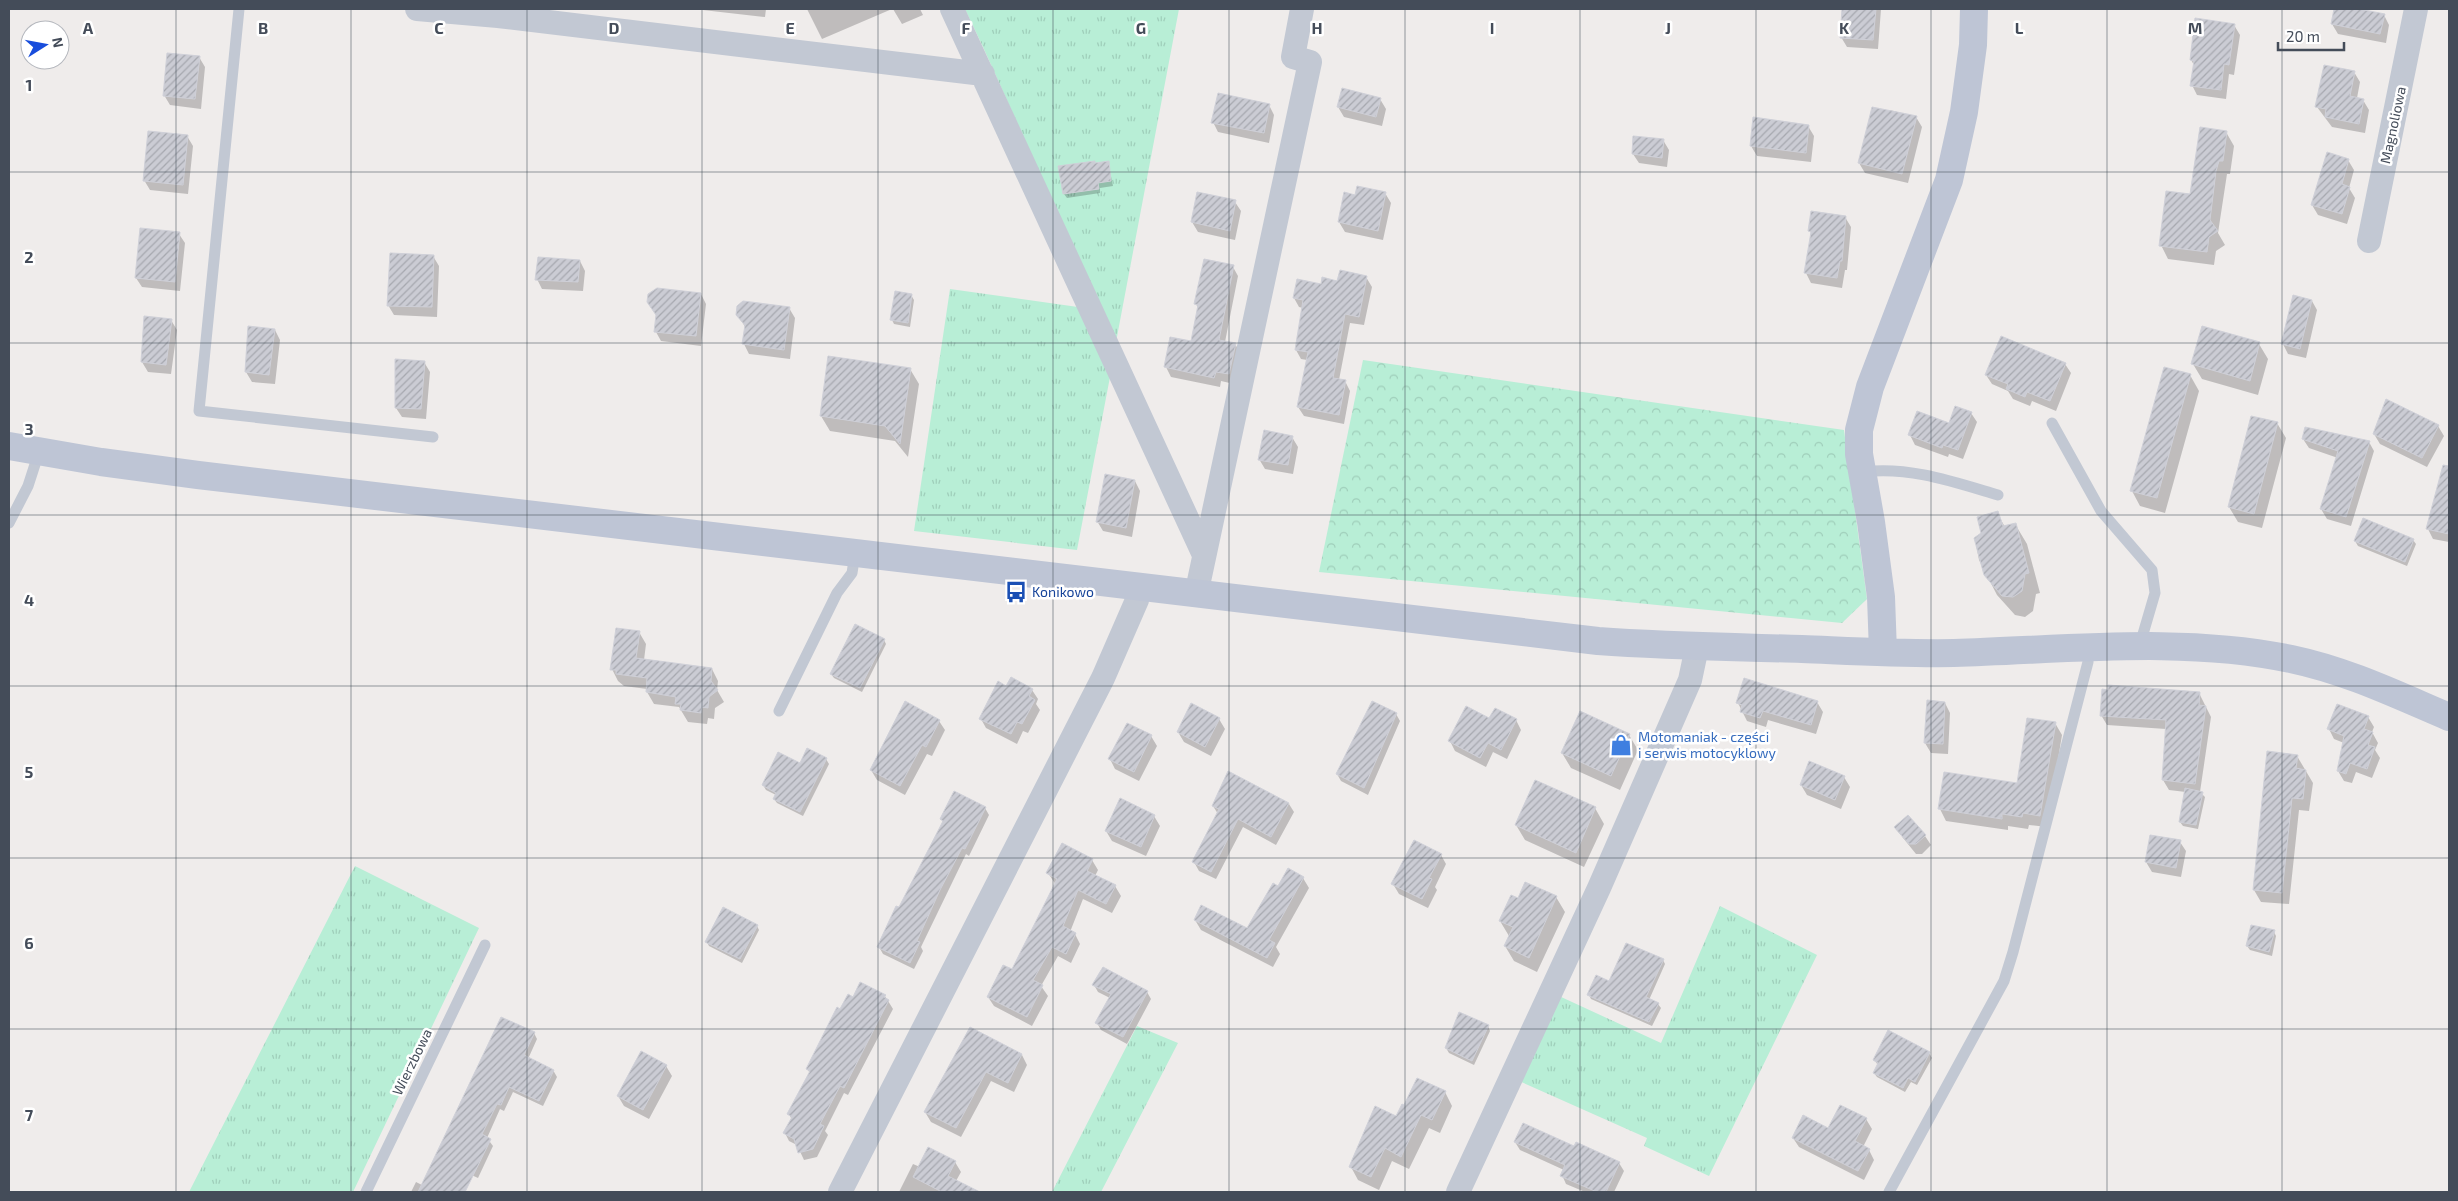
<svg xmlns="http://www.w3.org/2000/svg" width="2458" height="1201" font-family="'Exo 2',sans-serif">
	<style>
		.grass { fill: url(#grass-tufts) }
		.park { fill: url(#park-crowns) }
		.shadow { fill: #0003 }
		.building { fill: url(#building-hatch); stroke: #cfd0d8 }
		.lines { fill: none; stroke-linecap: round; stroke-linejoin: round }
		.lane { stroke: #c2c8d3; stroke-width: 11 }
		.street { stroke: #c2c8d3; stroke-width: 24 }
		.secondary { stroke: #bec5d5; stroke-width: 28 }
		.grid { fill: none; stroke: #444c59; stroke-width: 1; stroke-opacity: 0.55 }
		.labels { text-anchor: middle; stroke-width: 5; stroke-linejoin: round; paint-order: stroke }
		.street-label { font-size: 14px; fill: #444c59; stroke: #fff }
		.transit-label { font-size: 14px; fill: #164399; stroke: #fff; text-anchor: start }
		.shop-label { font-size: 14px; fill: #366cbe; stroke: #fff; text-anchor: start }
		.grid-label { font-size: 16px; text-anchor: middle; font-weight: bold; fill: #444c59; stroke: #fff; stroke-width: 5; stroke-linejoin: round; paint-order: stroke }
	</style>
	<defs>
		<pattern id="grass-tufts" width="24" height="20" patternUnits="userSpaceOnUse" patternTransform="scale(1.25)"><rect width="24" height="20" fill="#b8eed6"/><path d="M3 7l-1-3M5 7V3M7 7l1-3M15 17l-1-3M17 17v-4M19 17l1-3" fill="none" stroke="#9fceba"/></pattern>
		<pattern id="park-crowns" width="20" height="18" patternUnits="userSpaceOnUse" patternTransform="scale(1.25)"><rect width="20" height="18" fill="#b8eed6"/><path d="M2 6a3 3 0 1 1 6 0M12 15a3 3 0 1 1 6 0" fill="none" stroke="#9fceba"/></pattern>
		<pattern id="building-hatch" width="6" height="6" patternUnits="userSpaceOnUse" patternTransform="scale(1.25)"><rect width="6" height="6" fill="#cbccd4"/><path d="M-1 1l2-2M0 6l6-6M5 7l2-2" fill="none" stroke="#a6a8af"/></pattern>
	</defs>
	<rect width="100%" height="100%" fill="#efeceb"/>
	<path class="grass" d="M965 9H1179L1116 342 983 47Z
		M950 289 1078 307 1110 377 1077 550 914 531Z
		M355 866 479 928 353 1192H189Z
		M1720 906 1817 955 1709 1176 1644 1146 1647 1138 1519 1081 1559 996 1661 1043Z
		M1137 1026 1178 1043 1101 1192H1052Z"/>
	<path class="park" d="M1363 360 1844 430 1867 599 1842 623 1319 572Z"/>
	<path class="shadow" d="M694 9H766L765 17Z
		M807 9H892L822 39Z
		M893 9H920L923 15 902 24Z
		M1843 9H1881L1878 49 1847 47 1841 37Z
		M2336 9H2353L2384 15 2389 25 2386 43 2338 34 2332 24Z
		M2234 25 2240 35 2234 75 2229 74 2226 99 2197 95 2192 85 2194 65 2191 60Z
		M199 57 205 67 201 109 170 105 164 95Z
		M2354 72 2360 82 2357 98 2363 100 2369 110 2365 133 2332 127 2317 107Z
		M1380 99 1386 109 1382 126 1344 117 1338 107Z
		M1269 105 1274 115 1269 143 1218 132 1213 122Z
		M1890 110 1916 117 1922 127 1908 183 1865 173 1859 163Z
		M1808 126 1814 136 1811 162 1757 156 1751 146Z
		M2226 132 2234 146 2230 174H2227L2218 233 2225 245 2216 251 2214 265 2168 259 2161 245Z
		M187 136 193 146 188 194 150 190 144 180Z
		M1663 140 1669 150 1667 167 1639 163 1633 154Z
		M2348 160 2354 170 2349 188 2355 198 2347 224 2318 215 2312 205Z
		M1108 162 1113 186 1100 188V193L1067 198 1064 194Z
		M1385 193 1391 203 1383 240 1345 232 1339 222 1356 196Z
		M1235 202 1241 211 1235 240 1198 232 1192 222Z
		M1845 217 1851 227 1847 270H1845L1842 288 1811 283 1806 273 1812 234 1810 231Z
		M179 234 185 243 180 291 142 287 136 278Z
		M433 256 439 266 437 317 394 315 388 305Z
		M580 261 585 271 583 291 542 289 537 279Z
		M1233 267 1238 276 1225 342 1235 344 1241 354 1234 384 1221 381 1220 387 1171 377 1166 367 1192 342 1199 310 1196 304Z
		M1366 277 1372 287 1364 325 1350 323 1339 380 1345 381 1350 391 1344 424 1304 416 1298 407 1307 360 1301 359 1296 350 1303 308 1299 307 1294 298 1322 285Z
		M701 294 706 304 701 346 661 341 656 332Z
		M911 295 914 300 910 327 894 324 892 320Z
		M2312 301 2317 310 2306 358 2288 354 2283 344Z
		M789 308 795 318 790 359 749 354 744 344 746 328 737 315Z
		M171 320 177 330 171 374 148 372 142 362Z
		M275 330 280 340 275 384 252 382 246 372Z
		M2259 344 2268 359 2258 395 2202 379 2193 364Z
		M829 357 910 369 919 384 908 457 895 441 830 431 821 416Z
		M396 360 424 362 430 372 426 419 402 417 396 408Z
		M2065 364 2071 373 2056 411 2032 401 2030 406 2013 399 2008 391 1992 384 1986 375Z
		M2190 375 2199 391 2165 513 2140 506 2132 491Z
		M1971 413 1977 422 1963 459 1949 454 1948 457 1915 445 1910 435 1950 425Z
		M2277 423 2286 438 2262 528 2238 522 2229 507Z
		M2438 426 2444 436 2427 467 2380 444 2374 434Z
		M1292 437 1298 447 1293 474 1265 469 1259 459Z
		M2303 439 2369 442 2374 451 2351 526 2327 519 2321 509 2338 458 2309 448Z
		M2444 467 2449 469V542L2433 539 2428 529Z
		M1135 481 1140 491 1132 537 1103 531 1097 521Z
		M1997 513 2005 527 2015 524 2027 544 2040 593 2036 594 2033 611 2025 617 2015 615 1997 595 1979 560 1975 539 1983 534Z
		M2413 540 2416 544 2407 566 2358 546 2355 541Z
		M639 632 646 644 644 660 712 669 718 681 717 690 724 702 715 708 714 719 708 718 707 724 688 722 679 707 654 704 647 692V689L624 686 618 681 612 669Z
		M884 640 886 644 862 692 834 678 831 674Z
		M1007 687 1032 690 1038 699 1036 704 1040 710 1028 733 1023 731 1017 744 986 728 981 719Z
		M2199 693 2211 717 2200 792 2205 797 2198 829 2183 826 2180 822 2186 792 2169 790 2163 780 2166 729 2107 725 2101 715Z
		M1817 702 1823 712 1816 734 1768 720 1766 727 1747 721 1738 703Z
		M1945 703 1950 713 1948 754 1931 753 1925 743Z
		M1396 714 1400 721 1368 795 1341 781 1337 774Z
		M2368 717 2374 727 2372 732 2378 743 2375 750 2380 758 2372 778 2356 772 2352 783 2344 781 2338 771 2344 743 2334 739 2329 729Z
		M1219 719 1225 729 1211 756 1184 742 1178 732Z
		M1516 720 1521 730 1507 759 1493 752 1486 767 1455 751 1450 741Z
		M939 721 945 730 932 756 927 754 905 795 877 780 871 770Z
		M2055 723 2062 735 2047 827 2029 825 2028 829 2008 826V830L1946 821 1940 809 2018 784Z
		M1629 735 1638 750 1620 790 1571 768 1562 753Z
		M1151 736 1157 746 1139 781 1115 769 1110 759Z
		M2297 756 2313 783 2309 811 2299 810 2289 904 2261 902 2254 890Z
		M826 759 829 764 803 816 777 803 774 799 776 795 766 790 763 785 800 765Z
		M1844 777 1850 787 1841 809 1807 795 1801 785Z
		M1536 781 1595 808 1604 824 1584 867 1525 840 1516 825Z
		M1289 804 1294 812 1276 845 1243 827 1216 879 1199 871 1194 862 1218 814 1213 806Z
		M985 808 989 815 969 856 966 854 921 947 923 951 914 969 883 954 879 947 943 823 942 819Z
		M1154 816 1160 826 1146 856 1112 841 1106 831Z
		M1895 828 1925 836 1931 845 1922 854H1916Z
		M2180 842 2186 851 2181 877 2152 872 2146 862Z
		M1441 855 1446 864 1435 887 1437 890 1428 908 1399 894 1393 884Z
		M1092 860 1098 870 1095 876 1115 886 1121 896 1112 913 1083 899 1070 932 1075 934 1080 944 1071 963 1058 956 1041 986 1048 996 1032 1026 994 1006 988 997 1012 971 1056 885 1048 873Z
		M1303 878 1309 888 1276 947 1280 954 1273 967 1201 930 1195 920 1247 930 1279 888Z
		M1556 897 1565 912 1537 972 1514 961 1505 946 1509 936 1500 921 1518 899Z
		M757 926 759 930 742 963 709 946 707 942Z
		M2274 932 2276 936 2272 956 2250 950 2247 946Z
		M1663 960 1665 964 1649 1000 1658 1004 1661 1008 1652 1026 1591 999 1589 995 1610 983Z
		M1094 985 1147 992 1151 999 1127 1044 1101 1030 1097 1023 1110 998 1098 992Z
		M885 996 893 1009 848 1095 844 1093 825 1131 828 1135 817 1157 804 1160 797 1145 789 1141 785 1133 792 1120 789 1114 810 1073 807 1069 841 1010 853 998Z
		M1488 1026 1490 1031 1474 1065 1449 1053 1446 1048Z
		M970 1028 1022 1055 1027 1065 1014 1092 991 1081 961 1137 931 1122 925 1112Z
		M534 1033 537 1039 528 1059 553 1070 557 1077 543 1106 513 1092 504 1111 500 1109 487 1138 493 1146 478 1178 467 1173 457 1192H411L416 1182 422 1185Z
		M1929 1053 1932 1058 1917 1085 1911 1082 1905 1092 1877 1077 1874 1073 1878 1065 1874 1060Z
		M666 1066 672 1076 649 1119 624 1106 618 1096Z
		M1445 1092 1452 1106 1440 1133 1429 1128 1409 1169 1392 1161 1379 1190 1358 1180 1351 1167 1396 1118Z
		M1866 1119 1872 1129 1863 1147 1869 1150 1874 1160 1864 1180 1799 1147 1793 1138Z
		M1515 1142 1574 1147 1619 1163 1624 1171 1614 1192H1585L1566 1184 1562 1175 1564 1170 1520 1150Z
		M955 1162 961 1172 956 1181 965 1192H899L913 1164 920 1167Z"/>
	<path class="building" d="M1842 9H1876L1873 40 1840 38Z
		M2334 9H2359L2385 14 2380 34 2331 24Z
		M2195 18 2235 24 2229 65 2224 64 2221 90 2190 86 2194 61 2190 60Z
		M167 53 200 56 195 99 163 96Z
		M2324 65 2355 71 2350 96 2364 99 2359 124 2325 117 2326 109 2315 107Z
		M1342 88 1381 98 1376 117 1337 107Z
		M1218 93 1270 104 1264 133 1211 123Z
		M1872 107 1917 116 1902 174 1858 163Z
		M1753 117 1809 125 1806 153 1750 146Z
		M2200 127 2227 131 2223 161H2219L2216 171 2210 220 2218 231 2209 237 2207 252 2159 246 2166 191 2190 194Z
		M148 131 188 135 183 185 143 181Z
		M1633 136 1664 139 1662 158 1632 154Z
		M2327 152 2349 159 2342 184 2350 187 2342 214 2311 205Z
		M1095 161V163L1109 161 1111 181 1098 183 1099 189 1063 194 1058 166Z
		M1357 186 1386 192 1378 231 1338 222 1344 192 1355 195Z
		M1197 192 1236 200 1230 231 1191 222Z
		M1811 211 1846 216 1842 261H1840L1837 278 1804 273 1811 232 1808 231Z
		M140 228 180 232 175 282 135 278Z
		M390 253 434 255 432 307 387 306Z
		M538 257 580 260 578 282 535 280Z
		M1204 259 1234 265 1219 340 1236 343 1229 374 1216 372 1214 378 1164 367 1170 337 1191 341 1198 305 1194 304Z
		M1340 270 1367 276 1359 317 1345 314 1333 378 1346 380 1339 415 1297 407 1308 352 1295 350 1303 300 1293 298 1297 279 1321 284 1322 277 1337 281Z
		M657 288 701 293 696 336 654 332 656 315 647 302 648 294Z
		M895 291 912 294 908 323 890 320Z
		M2293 295 2312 300 2300 349 2281 344Z
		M743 301 790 307 784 350 742 344 745 325 736 315 737 306Z
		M144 316 172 319 166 365 141 362Z
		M248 326 275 329 269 375 245 372Z
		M2202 326 2260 342 2250 381 2191 364Z
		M2001 336 2066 363 2050 401 2027 392 2025 397 2006 389 2008 384 1985 375Z
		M828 356 911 368 900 444 885 426 820 416Z
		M395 359 425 361 421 409 395 408Z
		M2164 367 2191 374 2157 498 2130 491Z
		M2386 399 2439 425 2422 458 2373 434Z
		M1955 406 1972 412 1958 450 1943 445 1942 448 1908 435 1917 411 1949 423Z
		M2251 416 2278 422 2254 514 2228 507Z
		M2305 427 2370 441 2346 517 2320 509 2338 451 2302 439Z
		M1264 430 1293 436 1288 465 1258 460Z
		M2443 465 2449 466V534L2426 529Z
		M1105 474 1135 480 1126 528 1096 522Z
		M1998 511 2003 526 2016 523 2029 573 2025 574 2022 591 2013 597 2002 596 1984 575 1974 538 1981 533 1977 517Z
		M2363 518 2414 539 2405 562 2354 541Z
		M855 624 885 639 860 688 830 674Z
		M616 628 640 631 636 658 712 668 711 681 718 690 709 697 708 708 702 707 701 713 680 710 681 704H675L676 697 646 692 647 678 616 674V670H610Z
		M1011 677 1033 689 1029 696 1035 700 1022 724 1017 722 1011 734 979 719 998 681 1006 686Z
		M1744 678 1818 701 1811 725 1763 711 1760 718 1740 712 1742 705 1736 703Z
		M2108 685 2200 692 2199 705 2206 706 2195 784 2162 780 2166 720 2100 716 2102 689 2108 690Z
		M1927 700 1945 702 1943 744 1924 743Z
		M905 701 940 720 926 747 922 745 900 786 870 770Z
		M1372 701 1397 713 1364 788 1336 774Z
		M1191 703 1220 718 1205 747 1177 732Z
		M2337 704 2369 716 2364 729 2373 732 2368 745 2375 747 2367 769 2350 763 2346 774 2337 771 2344 736 2327 729Z
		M1466 706 1489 718 1495 708 1517 719 1501 750 1488 743 1480 758 1448 741Z
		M1580 711 1630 734 1611 776 1561 753Z
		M2027 718 2056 722 2040 816 2023 813 2022 817 2002 814V819L1938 809 1944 772 2017 783Z
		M1127 723 1152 735 1134 772 1108 759Z
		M807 748 827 758 800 812 773 799 776 793 762 785 778 752 800 763Z
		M2267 751 2298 755 2296 768 2306 770 2303 799 2292 798 2282 893 2253 890Z
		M1809 761 1845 776 1835 800 1800 785Z
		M1228 771 1289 803 1271 837 1238 819 1211 872 1192 862 1219 809 1212 806Z
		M1535 780 1596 807 1576 853 1515 825Z
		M2185 788 2203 792 2196 825 2179 822Z
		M954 791 986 807 965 849 962 848 940 890 917 941 920 942 910 963 877 947 896 906 899 907 943 821 940 819Z
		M1120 798 1155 815 1141 847 1105 831Z
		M1908 815 1926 835 1916 844H1909L1894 827Z
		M2150 835 2181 840 2176 868 2145 862Z
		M1414 840 1442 854 1429 878 1432 879 1422 899 1391 884Z
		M1062 843 1093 859 1087 871 1116 885 1106 904 1078 890 1063 926 1076 933 1066 954 1052 947 1033 980 1043 985 1027 1017 987 997 1003 965 1012 969 1057 879 1046 873Z
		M1288 868 1304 877 1269 940 1275 943 1267 958 1194 920 1201 905 1247 928 1273 883 1278 886Z
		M1525 882 1557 896 1529 958 1504 946 1513 927 1499 921 1511 895 1518 898Z
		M723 907 758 925 740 959 705 942Z
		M2251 925 2275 930 2269 952 2246 946Z
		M1626 943 1664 959 1646 997 1659 1003 1649 1022 1587 995 1596 975 1609 981Z
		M1103 967 1148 991 1123 1037 1095 1023 1111 994 1092 985Z
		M860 982 886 995 884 997 889 1000 844 1088 840 1086 820 1124 824 1126 813 1149 798 1153 794 1139 783 1133 792 1117 787 1114 810 1071 806 1069 837 1007 840 1009 848 994 853 997Z
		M1459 1012 1489 1025 1472 1061 1445 1048Z
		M501 1017 535 1032 524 1055 554 1070 539 1101 509 1087 501 1105 497 1104 482 1134 491 1139 465 1192H418Z
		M970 1027 1022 1054 1008 1083 986 1072 956 1128 924 1112Z
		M1888 1030 1930 1052 1915 1082 1908 1078 1903 1088 1873 1073 1878 1063 1873 1060Z
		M641 1051 667 1065 643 1110 617 1096Z
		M1417 1078 1446 1091 1432 1120 1421 1115 1401 1157 1385 1148 1371 1177 1349 1167 1375 1106 1396 1116 1402 1104 1404 1105Z
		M1840 1105 1867 1118 1855 1141 1870 1149 1858 1171 1792 1138 1803 1115 1828 1128Z
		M1523 1123 1574 1146 1576 1142 1620 1162 1606 1192H1597L1560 1176 1565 1165 1514 1142Z
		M928 1147 956 1161 948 1176 980 1192H942L913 1177Z"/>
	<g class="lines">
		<path class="lane" d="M239 9 199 411 433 437
			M2052 423 2101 511 2152 570 2155 593 2143 634 2144 646
			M1863 472C1909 466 1954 482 1998 495
			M9 523 28 486 39 452
			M779 711 837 593 852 573 855 554
			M366 1192 485 945
			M1889 1192 2004 981 2013 952 2088 662V649"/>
		<path class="street" d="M417 9 498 16 983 74
			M952 9 1204 555
			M2369 241 2416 9
			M1196 595 1310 62 1293 57 1302 9
			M840 1192 1103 678 1137 600 1139 588
			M1458 1192 1599 888 1690 680 1697 647"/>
		<path class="secondary" d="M9 446 101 462 198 475 1598 641C1666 646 1734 647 1802 649 1852 651 1903 654 1954 653 2064 650 2182 636 2291 659 2348 671 2397 695 2449 717
			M1883 652 1881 597 1871 522 1859 454V430L1870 387 1949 180 1964 112 1973 45 1974 9"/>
	</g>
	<path class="grid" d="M176 9V1192M351 9V1192M527 9V1192M702 9V1192M878 9V1192M1053 9V1192M1229 9V1192M1405 9V1192M1580 9V1192M1756 9V1192M1931 9V1192M2107 9V1192M2282 9V1192M9 172H2449M9 343H2449M9 515H2449M9 686H2449M9 858H2449M9 1029H2449"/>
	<defs>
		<g id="bus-bare" transform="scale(1.725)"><path d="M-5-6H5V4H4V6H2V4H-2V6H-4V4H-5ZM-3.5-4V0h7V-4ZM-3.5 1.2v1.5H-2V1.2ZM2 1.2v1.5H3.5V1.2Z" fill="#1a4fb4" stroke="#fff" stroke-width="2.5" paint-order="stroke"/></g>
		<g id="shop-bare" transform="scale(1.725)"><path d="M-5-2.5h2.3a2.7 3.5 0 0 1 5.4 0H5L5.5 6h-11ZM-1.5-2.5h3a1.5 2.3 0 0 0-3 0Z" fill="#3f7fe0" stroke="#fff" stroke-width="2.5" paint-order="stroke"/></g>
	</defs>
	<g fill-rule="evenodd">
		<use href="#bus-bare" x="1016" y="592"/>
		<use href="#shop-bare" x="1621" y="745"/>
	</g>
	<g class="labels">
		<g class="street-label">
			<text transform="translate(2393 125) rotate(-78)" y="5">Magnoliowa</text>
			<text transform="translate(412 1062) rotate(-64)" y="5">Wierzbowa</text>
		</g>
		<g class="transit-label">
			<text x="1032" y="597">Konikowo</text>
		</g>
		<g class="shop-label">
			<text x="1638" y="742">Motomaniak - części<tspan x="1638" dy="16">i serwis motocyklowy</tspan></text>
		</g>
	</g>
	<g class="grid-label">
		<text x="88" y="34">A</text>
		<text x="263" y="34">B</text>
		<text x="439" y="34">C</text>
		<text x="614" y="34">D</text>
		<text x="790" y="34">E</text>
		<text x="966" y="34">F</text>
		<text x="1141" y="34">G</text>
		<text x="1317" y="34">H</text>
		<text x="1492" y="34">I</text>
		<text x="1668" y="34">J</text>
		<text x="1844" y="34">K</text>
		<text x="2019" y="34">L</text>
		<text x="2195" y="34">M</text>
		<text x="29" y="91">1</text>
		<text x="29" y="263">2</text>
		<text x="29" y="435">3</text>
		<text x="29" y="606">4</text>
		<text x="29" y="778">5</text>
		<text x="29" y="949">6</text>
		<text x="29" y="1121">7</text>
	</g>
	<rect width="2458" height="1201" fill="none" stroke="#444c59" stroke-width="20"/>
	<g transform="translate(45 45) rotate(79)"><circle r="24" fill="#ffffff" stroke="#b4b7bd"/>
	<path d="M0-4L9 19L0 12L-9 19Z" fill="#184ddc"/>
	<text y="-8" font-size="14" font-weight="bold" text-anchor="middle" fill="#444c59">N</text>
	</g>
	<path d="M2278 42v8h66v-8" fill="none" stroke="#444c59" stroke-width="2.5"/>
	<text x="2286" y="42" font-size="15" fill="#444c59" stroke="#ffffff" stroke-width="4" paint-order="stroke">20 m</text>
</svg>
